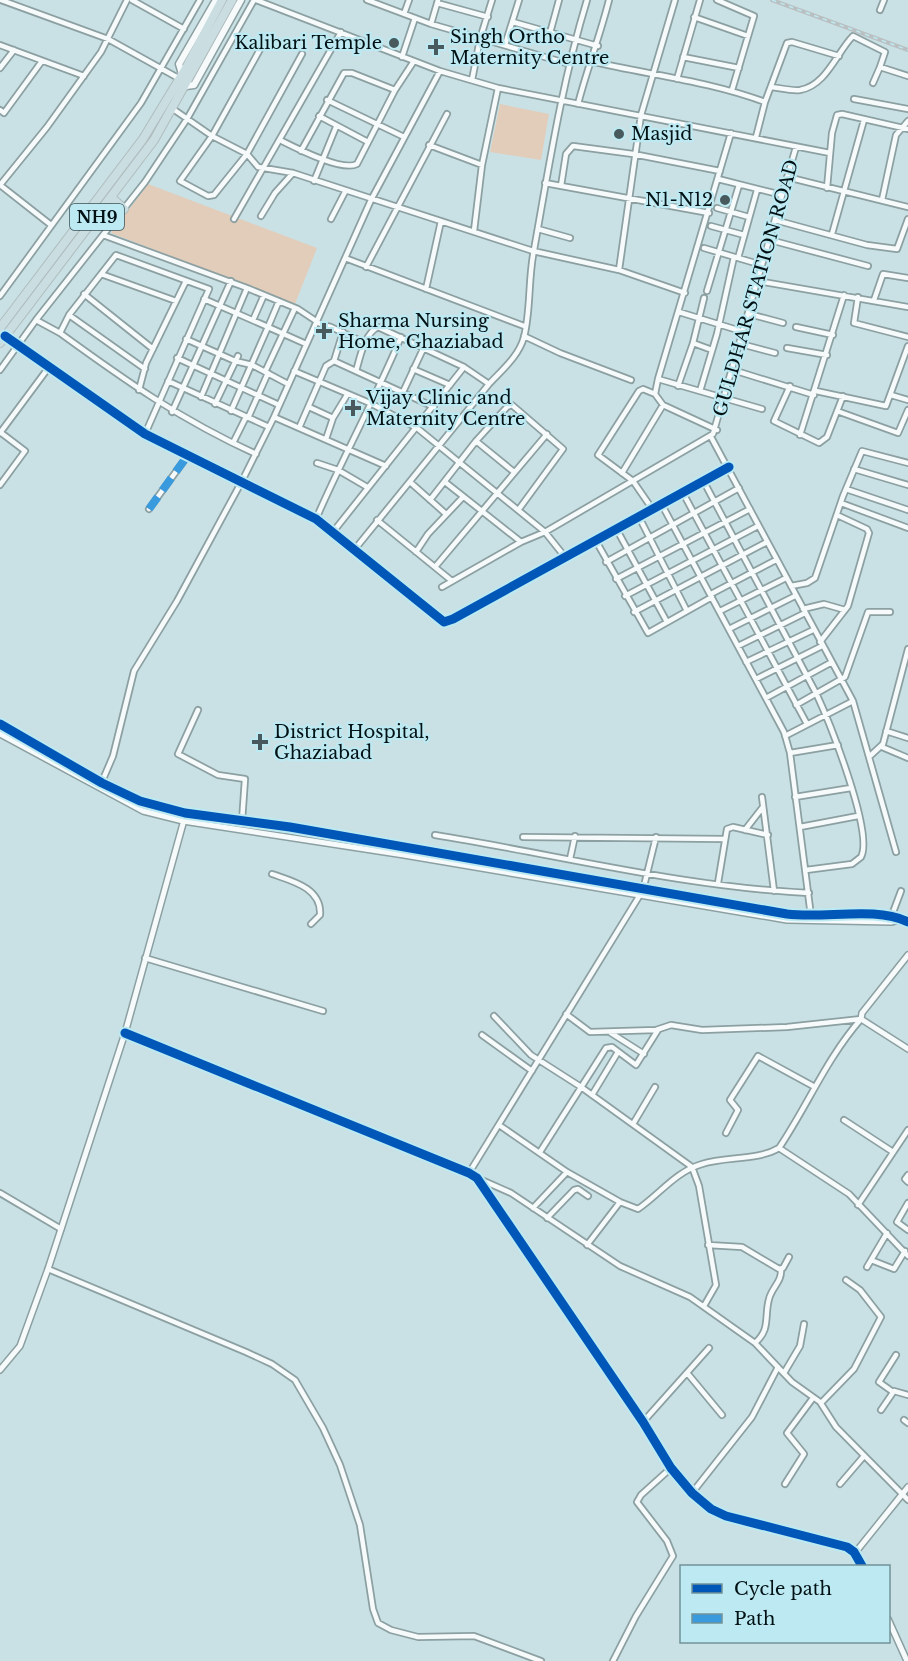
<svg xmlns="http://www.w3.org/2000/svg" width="908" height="1661" font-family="'Libre Baskerville',serif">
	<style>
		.green { fill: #e2cdbb }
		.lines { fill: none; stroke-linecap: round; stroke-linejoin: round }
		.minor-casing { stroke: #8ca0a2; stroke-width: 8 }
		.tertiary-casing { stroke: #8ca0a2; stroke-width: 8 }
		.secondary-casing { stroke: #8ca0a2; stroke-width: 9 }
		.trunk-casing { stroke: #b0bcbd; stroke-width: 10 }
		.minor { stroke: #f7fafb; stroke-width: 4.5 }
		.tertiary { stroke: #f7fafb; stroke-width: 5 }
		.secondary { stroke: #f7fafb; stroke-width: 6 }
		.trunk { stroke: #cadee2; stroke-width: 8 }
		.rail-casing { stroke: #bac0c1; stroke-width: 4 }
		.rail { stroke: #bce9f2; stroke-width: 1.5; stroke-dasharray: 4.5; stroke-linecap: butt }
		.quiet { stroke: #399ade; stroke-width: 8; stroke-dasharray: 15 8; stroke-linecap: butt }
		.cycleway-casing { stroke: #bce9f2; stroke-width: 13 }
		.cycleway { stroke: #0057b8; stroke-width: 9 }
		.poi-dot { fill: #485a5d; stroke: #bce9f2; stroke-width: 2 }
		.labels { text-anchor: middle; stroke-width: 4.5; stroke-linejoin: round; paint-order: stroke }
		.shield { fill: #bce9f2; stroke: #3a5257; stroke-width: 1.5 }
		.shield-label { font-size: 16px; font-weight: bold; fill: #021114 }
		.poi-label { font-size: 18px; fill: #021114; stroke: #bce9f2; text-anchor: start }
		.street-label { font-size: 18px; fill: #021114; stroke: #bce9f2 }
	</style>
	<rect width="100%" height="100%" fill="#c9e1e5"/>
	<path class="green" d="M500 104 549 114 541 160 490 152Z
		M148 184 317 248 295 304 111 233Z"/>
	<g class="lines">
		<g class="minor-casing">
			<path id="minor" d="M1 0 108 39 180 79
				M132 0 184 29
				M254 0 187 119 145 182 103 235 247 288 298 309 322 325 331 327 365 343
				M256 0 440 71 498 88 830 153
				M367 0 431 24 569 64
				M717 0 754 16 732 90
				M437 3 488 17
				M880 10 884 0
				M404 14 409 0
				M694 17 748 36
				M513 22 598 46
				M431 24 438 0
				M550 33 559 0
				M263 44 212 136 180 181 208 196 214 195 247 154 302 54
				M0 45 84 76
				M505 45 519 0
				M402 57 415 18
				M683 57 739 68
				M590 61C649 75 709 81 765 102
				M0 68 14 50
				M677 79 700 0
				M472 80 480 39 492 0
				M873 83 880 67 908 76
				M771 87C780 88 791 91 800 90 826 86 837 52 853 36L885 52 880 67
				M854 99 908 109
				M327 100 404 137
				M578 104C587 69 600 36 609 0
				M173 109 212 136 247 154 258 167 293 173 533 251 619 270 685 293
				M0 110 4 113 42 61
				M319 116 368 142
				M756 137 765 102 787 43 792 42 839 56
				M280 140C296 148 342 172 357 164L395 90 414 61
				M429 145 482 165
				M301 151 344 73H352L395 90
				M787 177 908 207
				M718 179 782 195
				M314 181 336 127
				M545 183 709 213
				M0 185 47 127 101 52 127 0
				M0 185 51 225
				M561 186 566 154 573 146 633 154 720 171
				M827 188 832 133 837 115 842 114 908 129
				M882 200 896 135 908 121
				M717 208 749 217
				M261 216 275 193 293 173
				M234 219 341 32
				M331 219 345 192
				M775 220 867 245 897 249 908 219
				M711 226 744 235
				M538 229 570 238
				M474 231 482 165 498 88
				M832 234 864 120
				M770 240 868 266
				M704 248 762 265
				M345 258 524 326
				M738 258 757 190
				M366 267 447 114
				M619 270 641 115 675 0
				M101 274 176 301
				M758 281 908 307
				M426 289 441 221
				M707 291 739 185
				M84 294 153 349
				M0 296 141 103 200 0
				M858 297 854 323 908 337
				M204 299 268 327 231 411
				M874 300 883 274 908 278
				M279 301 268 327 306 344
				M679 312 744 332
				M749 314 783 323
				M69 315 145 369
				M253 320 264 295
				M796 327 833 335
				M60 333 36 320 103 235
				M5 336 145 434 316 519 444 622 453 619 729 467
				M524 336 560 353 631 380
				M186 339 235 361 252 365 288 384
				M693 343 712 350
				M741 344 775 353
				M787 348 827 355
				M177 358 279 405
				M334 361 434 407
				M413 369 450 385
				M0 370 36 320
				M733 370 814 395
				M294 371 372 404 417 428 545 532 565 557
				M356 371C360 358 364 334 378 327L464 367 489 384
				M265 372 295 308
				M658 379 762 409
				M168 381 269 427
				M678 386 693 343 704 298
				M790 386 774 421 819 443 827 437 843 396
				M139 390 146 363 186 281
				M700 391 717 334 734 257
				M816 391 886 406 908 346
				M403 392 424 347
				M891 395 908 400
				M201 397 247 288
				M215 404 238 356
				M663 405 655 394 658 379 731 133
				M309 407 333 418
				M837 411 898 433 908 410
				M172 412 231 281
				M274 417 386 466
				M248 418 268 373
				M299 428 326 366 334 361 343 332
				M0 432 25 451 0 485
				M0 433 49 367
				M145 434 209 289 116 255 69 315 60 333C126 381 181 420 256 454
				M800 435 844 295
				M711 437 853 701 896 852
				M326 439 333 418 347 395
				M476 441 514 472
				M233 443 246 417
				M317 463 338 470 367 487
				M854 469 908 485
				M622 473 663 405 717 430
				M410 482 446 514
				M445 482 521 542
				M704 482 816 693C829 721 874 833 861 857L852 864 806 870
				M846 489 908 510
				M683 493 807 724
				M430 500 476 441 507 407 512 405 563 449 519 509
				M841 503 908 528
				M662 505 784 732 790 753 811 916
				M149 509 188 455
				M653 510 633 481 598 455 639 391 643 389 655 394
				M639 517 687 611
				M316 519C343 457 375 399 401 337
				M377 520 452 581
				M617 530 667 622
				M333 532 464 367
				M596 541 648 633 712 597
				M355 549 489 384C502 370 519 356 524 337 531 310 528 278 534 250 549 166 562 82 587 0
				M416 552 428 534 463 497
				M606 562 739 488
				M435 567 547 434
				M616 579 750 509
				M791 586 807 583 815 578 843 496 862 451 908 463
				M442 587 521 542 545 532 713 434 796 147
				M711 594 776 560
				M625 596 758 526
				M803 609 824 604 845 610
				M720 611 786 578
				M634 612 767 542
				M729 629 795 596
				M820 642 848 606 869 533 867 529 837 515
				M738 646 805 613
				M746 662 813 630
				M756 679 822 646
				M766 698 832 662
				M796 705 845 677 868 612H890
				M198 710 178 754 218 775 245 779 242 821
				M886 731 908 738
				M785 736 853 701
				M882 747 908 758
				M790 753 838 745
				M870 756 883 744 908 649
				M101 784 113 756 134 671 177 601 242 481 274 417 371 200 440 71
				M762 797 774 891
				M795 797 851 788
				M800 827 858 816
				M745 830 763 807
				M435 835C559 855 683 887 809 893
				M523 837 725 839
				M570 859 575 836
				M272 874C292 881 322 888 320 915L311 924
				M718 883 727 829 733 827 768 835
				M892 915 901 891
				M145 958 323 1011
				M566 1014 590 1032 656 1030 671 1025 702 1030 787 1027 861 1019
				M494 1016 531 1055 581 1087 692 1167 699 1186 716 1285 704 1306
				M611 1033 644 1054
				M482 1035 532 1071
				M592 1095 618 1052
				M844 1120 893 1152
				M633 1124 655 1087
				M499 1125 567 1172 620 1202 638 1209C660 1194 675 1172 702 1164 726 1156 757 1161 779 1148 808 1105 826 1059 861 1019
				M726 1133 738 1110 730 1100 758 1056 813 1086
				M779 1148 849 1194 908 1256
				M540 1152 606 1048 612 1047 636 1065 658 1030
				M469 1173 643 890 656 837
				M908 1175 905 1179 908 1182
				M477 1178 511 1193 620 1266 690 1297 755 1343 792 1382 820 1402 836 1427 908 1500
				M0 1193 61 1229
				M908 1203 897 1222 908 1230
				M858 1205 908 1130
				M533 1208 567 1172
				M547 1218 574 1190 578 1189 588 1196
				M587 1245 620 1202
				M708 1245 742 1247 779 1269 783 1268 789 1257
				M871 1260 894 1269 905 1251
				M867 1267 887 1233
				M48 1269 246 1352 272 1364 295 1380 323 1428 340 1465 360 1525 373 1609 378 1623 391 1630 418 1637 474 1636 541 1661
				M755 1343C771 1329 764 1317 769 1299 772 1287 782 1282 781 1269
				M784 1373 800 1346 804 1324
				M688 1374 722 1415
				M893 1392 879 1382 896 1355
				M821 1403 854 1369 881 1317 860 1290 846 1280
				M881 1410 894 1391 908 1395
				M904 1420 908 1423
				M643 1422 709 1348
				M785 1484 804 1454 787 1433 813 1398
				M840 1484 864 1456
				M692 1493 752 1417 778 1367
				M613 1661 636 1616 673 1556 667 1541 637 1502 641 1495 671 1468"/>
		</g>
		<g class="tertiary-casing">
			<path id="tertiary" d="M0 724 102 783 140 801 185 813 290 827 787 914C825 919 875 906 908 922
				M0 734 143 811 183 821 404 855 787 920 891 922 903 919
				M908 955 862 1013 861 1019 908 1049
				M125 1033 469 1173 477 1178 643 1422 671 1468 692 1493 711 1509 726 1516 847 1547 854 1552 862 1566
				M0 1370 20 1346 48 1269 125 1033 184 820
				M855 1553 908 1487
				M888 1619 907 1661"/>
		</g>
		<g class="secondary-casing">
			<path id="secondary" d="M182 74 179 64 216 0
				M186 86 194 85 241 0"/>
		</g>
		<g class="trunk-casing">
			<path id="trunk" d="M112 198 124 209
				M0 328 143 139 186 68 222 0
				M0 343 154 140 232 0"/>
		</g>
		<use href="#minor" class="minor"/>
		<use href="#tertiary" class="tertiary"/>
		<use href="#secondary" class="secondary"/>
		<use href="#trunk" class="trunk"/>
		<g class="rail-casing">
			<path id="rail" d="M772 0 908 50"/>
		</g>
		<use href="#rail" class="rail"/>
		<path class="quiet" d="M149 509 188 455"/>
		<g class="cycleway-casing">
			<path id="cycleway" d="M5 336 145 434 316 519 444 622 453 619 729 467
				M0 724 102 783 140 801 185 813 290 827 787 914C825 919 875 906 908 922
				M125 1033 469 1173 477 1178 643 1422 671 1468 692 1493 711 1509 726 1516 847 1547 854 1552 862 1566"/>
		</g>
		<use href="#cycleway" class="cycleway"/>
	</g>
	<g class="poi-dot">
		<circle cx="394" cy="43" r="6"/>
		<path d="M433 38h6v6h6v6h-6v6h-6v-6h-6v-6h6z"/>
		<circle cx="619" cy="134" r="6"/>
		<circle cx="725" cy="200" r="6"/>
		<path d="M321 322h6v6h6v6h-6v6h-6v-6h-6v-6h6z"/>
		<path d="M350 399h6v6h6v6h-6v6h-6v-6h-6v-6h6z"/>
		<path d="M257 733h6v6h6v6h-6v6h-6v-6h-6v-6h6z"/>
	</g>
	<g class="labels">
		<rect class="shield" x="70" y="204" width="54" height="26" rx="4.5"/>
		<g class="shield-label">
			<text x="97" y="223">NH9</text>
		</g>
		<g class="poi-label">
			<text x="450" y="43">Singh Ortho<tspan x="450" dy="21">Maternity Centre</tspan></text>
			<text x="382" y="49" text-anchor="end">Kalibari Temple</text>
			<text x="631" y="140">Masjid</text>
			<text x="713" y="206" text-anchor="end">N1-N12</text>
			<text x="338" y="327">Sharma Nursing<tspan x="338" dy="21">Home, Ghaziabad</tspan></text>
			<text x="366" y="404">Vijay Clinic and<tspan x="366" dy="21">Maternity Centre</tspan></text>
			<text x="274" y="738">District Hospital,<tspan x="274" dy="21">Ghaziabad</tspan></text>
		</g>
		<g class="street-label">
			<text transform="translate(756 288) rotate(-74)" y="6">GULDHAR STATION ROAD</text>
		</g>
	</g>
	<rect x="680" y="1565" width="210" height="78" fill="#bce9f2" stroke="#729399" stroke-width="1.5"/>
	<rect x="692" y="1584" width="30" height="9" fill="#0057b8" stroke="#729399" stroke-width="1.5"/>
	<text x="734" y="1595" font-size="18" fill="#021114">Cycle path</text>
	<rect x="692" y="1614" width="30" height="9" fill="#399ade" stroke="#729399" stroke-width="1.5"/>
	<text x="734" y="1625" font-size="18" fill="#021114">Path</text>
</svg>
